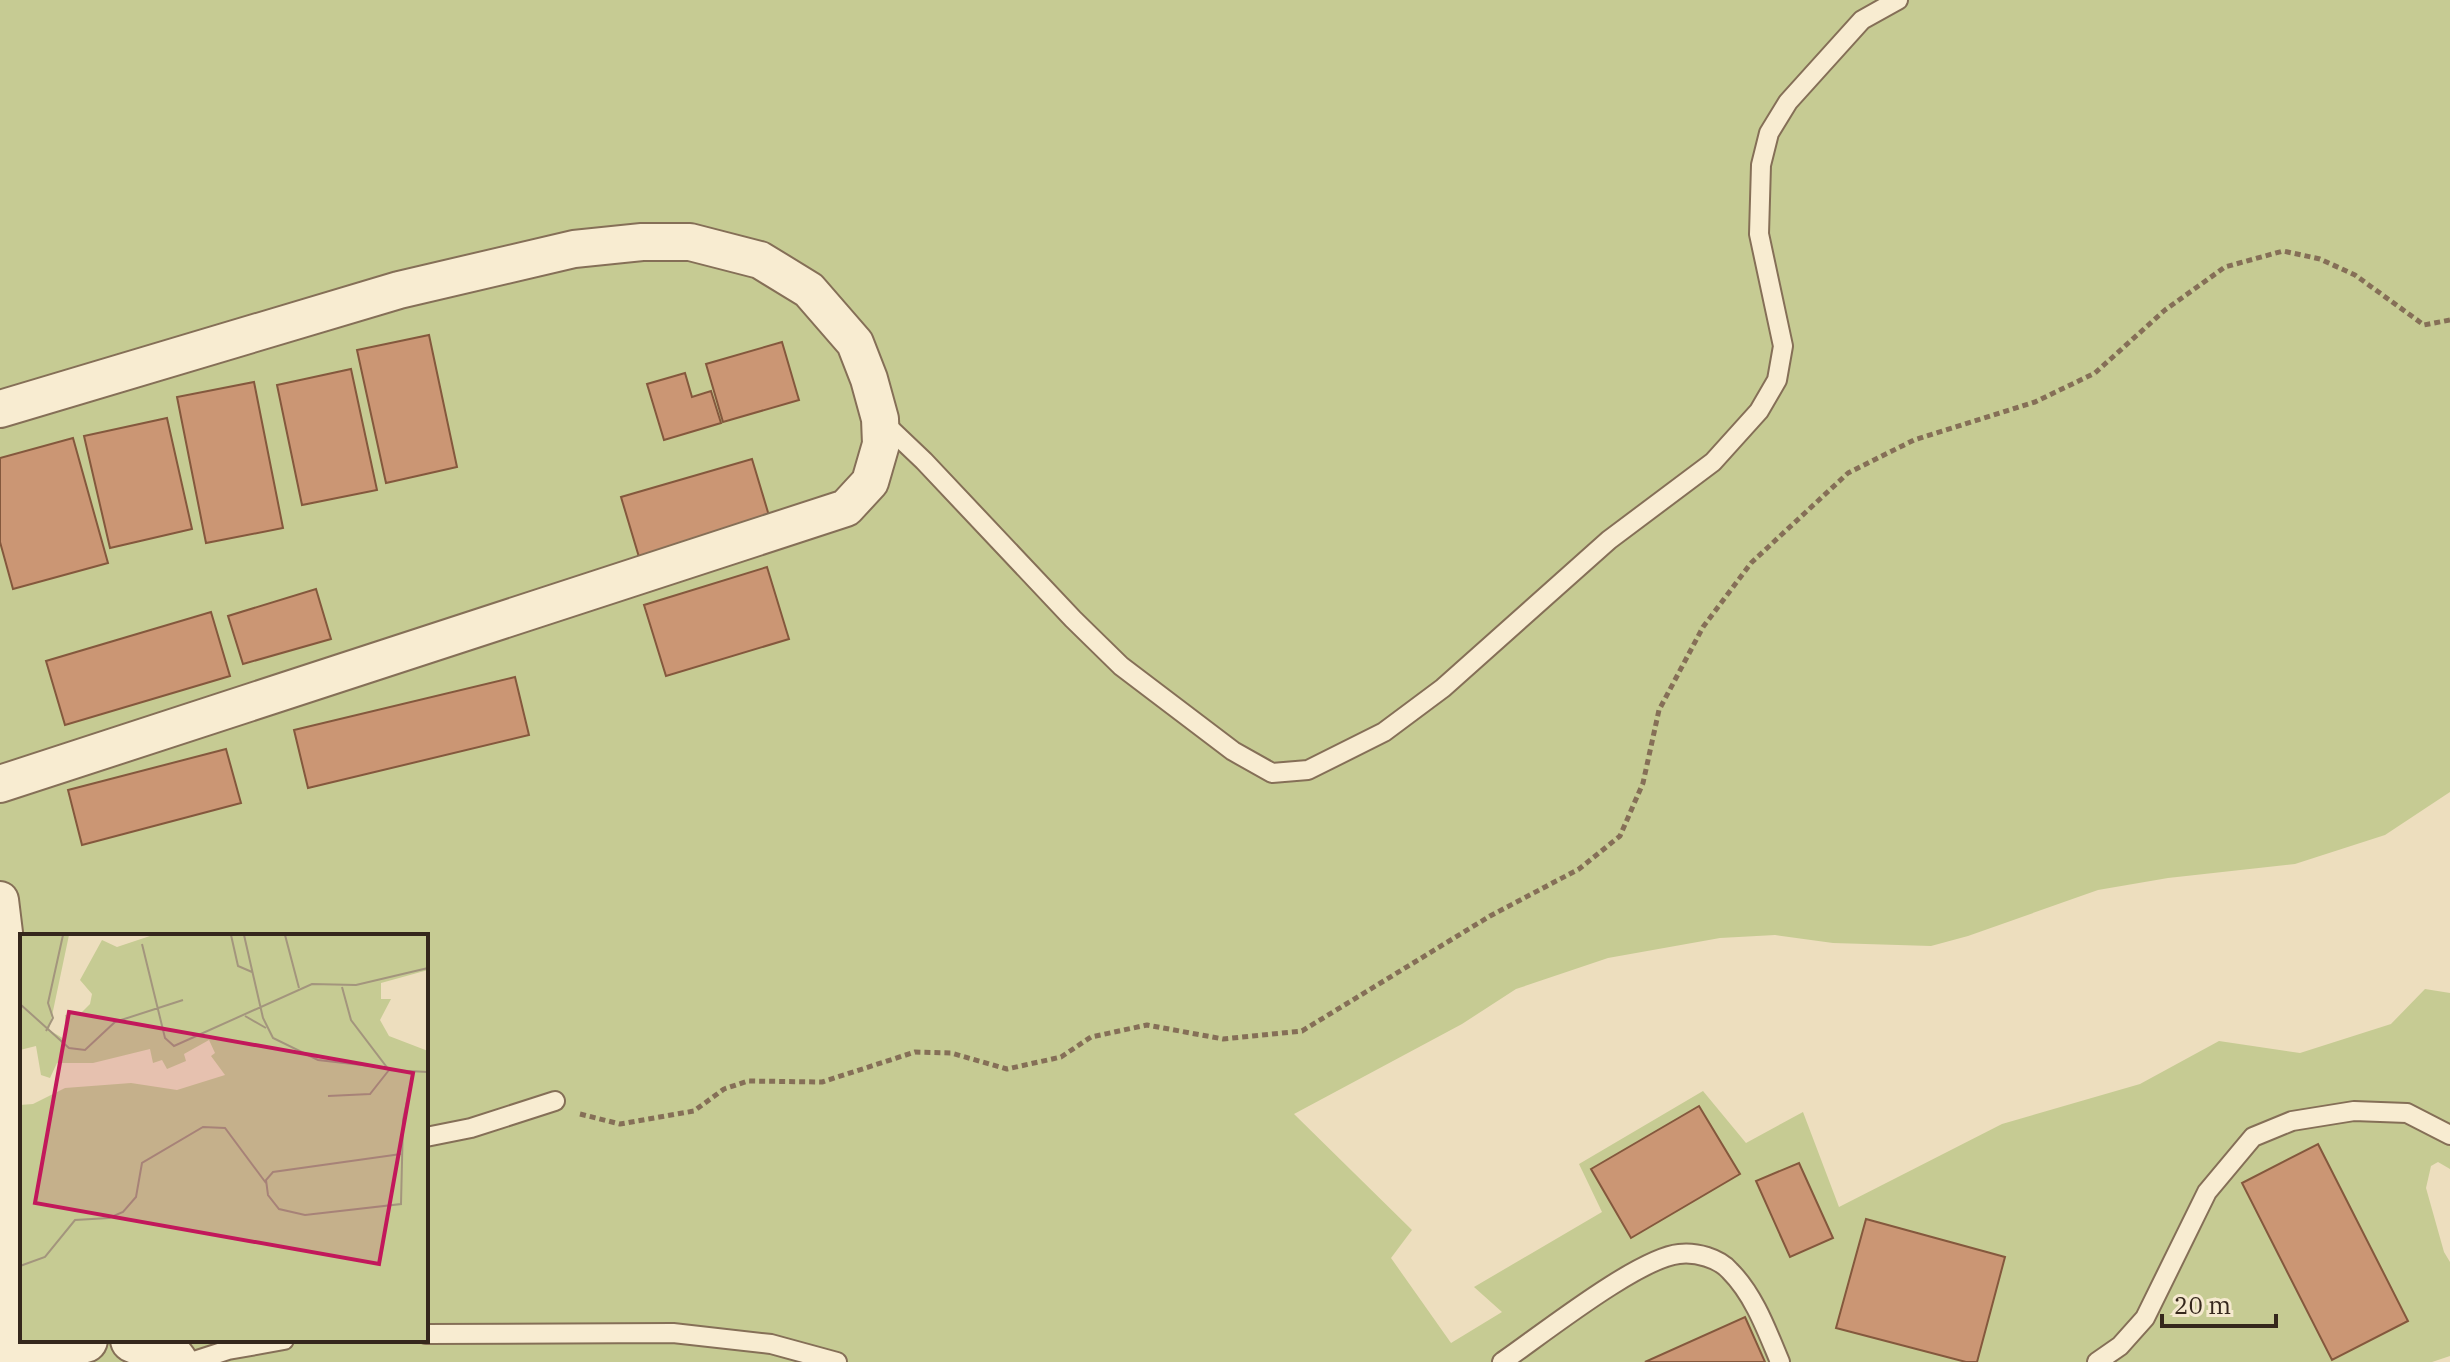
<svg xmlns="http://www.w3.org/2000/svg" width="2450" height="1362" font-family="'IBM Plex Serif',serif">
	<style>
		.green { fill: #c6cb93; fill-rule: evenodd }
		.building { fill: #cb9674; stroke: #84583d; stroke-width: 2 }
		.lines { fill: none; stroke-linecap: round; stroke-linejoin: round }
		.service-casing { stroke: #856f57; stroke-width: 22 }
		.minor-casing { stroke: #856f57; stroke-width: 40 }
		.tertiary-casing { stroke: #856f57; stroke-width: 48 }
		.path { stroke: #856f57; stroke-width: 5; stroke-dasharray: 6 4; stroke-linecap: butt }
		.service { stroke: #f8ecd1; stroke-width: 18 }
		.minor { stroke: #f8ecd1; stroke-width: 36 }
		.tertiary { stroke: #f8ecd1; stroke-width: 44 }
		.inset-road { fill: none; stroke: #a3957d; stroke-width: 2 }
		.view { fill: #c2185b; fill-opacity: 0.15; stroke: #c2185b; stroke-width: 4 }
		.inset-edge { fill: none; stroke: #35271c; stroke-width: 4 }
	</style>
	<rect width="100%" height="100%" fill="#eddebe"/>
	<path class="green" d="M0 0H2450V792L2385 835 2295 864 2168 878 2098 890 1968 936 1931 946 1833 943 1775 935 1720 938 1608 958 1516 989 1462 1024 1294 1114 1412 1230 1391 1258 1451 1343 1502 1312 1474 1287 1602 1212 1579 1164 1703 1091 1746 1143 1803 1112 1839 1207 2002 1124 2140 1084 2219 1041 2300 1053 2391 1024 2425 989 2450 993V1169L2438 1162 2431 1166 2426 1188 2444 1252 2450 1262V1356L2432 1362H0ZM22 936H426V1340H22Z"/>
	<path class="building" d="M429 335 457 467 386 483 357 350Z
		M782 342 799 400 723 422 706 364Z
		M351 369 377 490 302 505 277 385Z
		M685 373 692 397 711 391 721 423 664 440 647 384Z
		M254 382 283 528 206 543 177 397Z
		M167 418 192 529 110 548 84 436Z
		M73 438 108 563 13 589 0 542V458Z
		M752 459 770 519 639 557 621 497Z
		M767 567 789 639 666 676 644 605Z
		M316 589 331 639 243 664 228 616Z
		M211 612 230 676 65 725 46 661Z
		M515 677 529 735 308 788 294 730Z
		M226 749 241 803 82 845 68 790Z
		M1699 1106 1740 1174 1631 1238 1591 1169Z
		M2318 1144 2408 1321 2332 1360 2242 1183Z
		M1799 1163 1833 1238 1790 1257 1756 1181Z
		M1866 1219 2005 1257 1977 1362H1966L1836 1328Z
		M1745 1317 1765 1362H1645Z"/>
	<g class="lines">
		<g class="service-casing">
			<path id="service" d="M883 422 924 461 1073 619 1121 666 1233 751 1272 773 1308 770 1384 732 1443 688 1609 540 1713 462 1759 411 1777 380 1783 346 1759 234 1761 165 1769 133 1788 102 1862 20 1898 0
				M426 1137 471 1128 555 1101
				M426 1334 673 1333 771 1344 837 1362
				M191 1362 228 1350 284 1340
				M1502 1362C1540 1336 1638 1258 1679 1254 1696 1252 1719 1258 1730 1271 1754 1295 1767 1331 1780 1362
				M2097 1362 2120 1346 2145 1318 2207 1192 2253 1137 2292 1121 2354 1111 2407 1113 2450 1135"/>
		</g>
		<g class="minor-casing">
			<path id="minor" d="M0 409 399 290 574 249 642 242H690L760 260 809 290 855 343 869 379 880 419 881 444 870 482 846 508 0 784
				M0 900 15 1023 2 1288V1361"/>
		</g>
		<g class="tertiary-casing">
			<path id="tertiary" d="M133 1340 168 1353 175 1362
				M0 1361 85 1340"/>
		</g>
		<path class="path" d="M580 1114 620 1124 694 1111 724 1089 748 1081 822 1082 915 1052 951 1053 1007 1069 1061 1057 1091 1037 1147 1025 1223 1039 1302 1031 1490 916 1579 869 1620 836 1643 783 1659 710 1703 627 1751 563 1848 473 1914 440 2035 402 2095 373 2165 310 2225 267 2283 251 2320 259 2355 275 2424 325 2450 320"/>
		<use href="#service" class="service"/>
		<use href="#minor" class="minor"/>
		<use href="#tertiary" class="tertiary"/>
	</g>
	<g transform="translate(20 934)">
		<rect width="408" height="408" fill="#eddebe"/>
		<path d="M0 1H49L29 96 46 106 45 81 62 78 70 70 72 60 60 46 82 6 97 13 133 1H408V36L361 49V65H371L360 86 369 102 408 117V407H0V171L13 170 45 154 111 149 157 156 205 141 191 122 195 119 189 106 164 120 166 127 147 135 142 126 133 129 130 115 73 129H37L30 144 21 141 16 112 0 116Z" fill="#c6cb93"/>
		<path class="inset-road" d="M211 1 218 32 232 38M224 1 243 84 253 104 298 126 368 134M265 1 279 54M122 10 145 104 154 112 292 50 336 51 408 34M322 53 331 86 369 136 408 138M0 70 49 114 65 116 95 88 163 66M225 82 246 94M26 97 33 84 28 69 43 1M308 162 350 160 369 136M381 220 253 238 246 246 248 261 259 275 285 281 381 270 383 186 393 139M0 332 25 323 55 286 89 284 103 278 116 263 122 229 183 193 205 194 246 249"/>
		<path class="view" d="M49 78 393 139 359 330 15 269Z"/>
		<rect width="408" height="408" class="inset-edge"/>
	</g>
	<path d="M2162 1314v12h114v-12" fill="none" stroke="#35271c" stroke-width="4"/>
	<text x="2174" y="1314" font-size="24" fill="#35271c" stroke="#f5e9ce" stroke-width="6" paint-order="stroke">20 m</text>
</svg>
